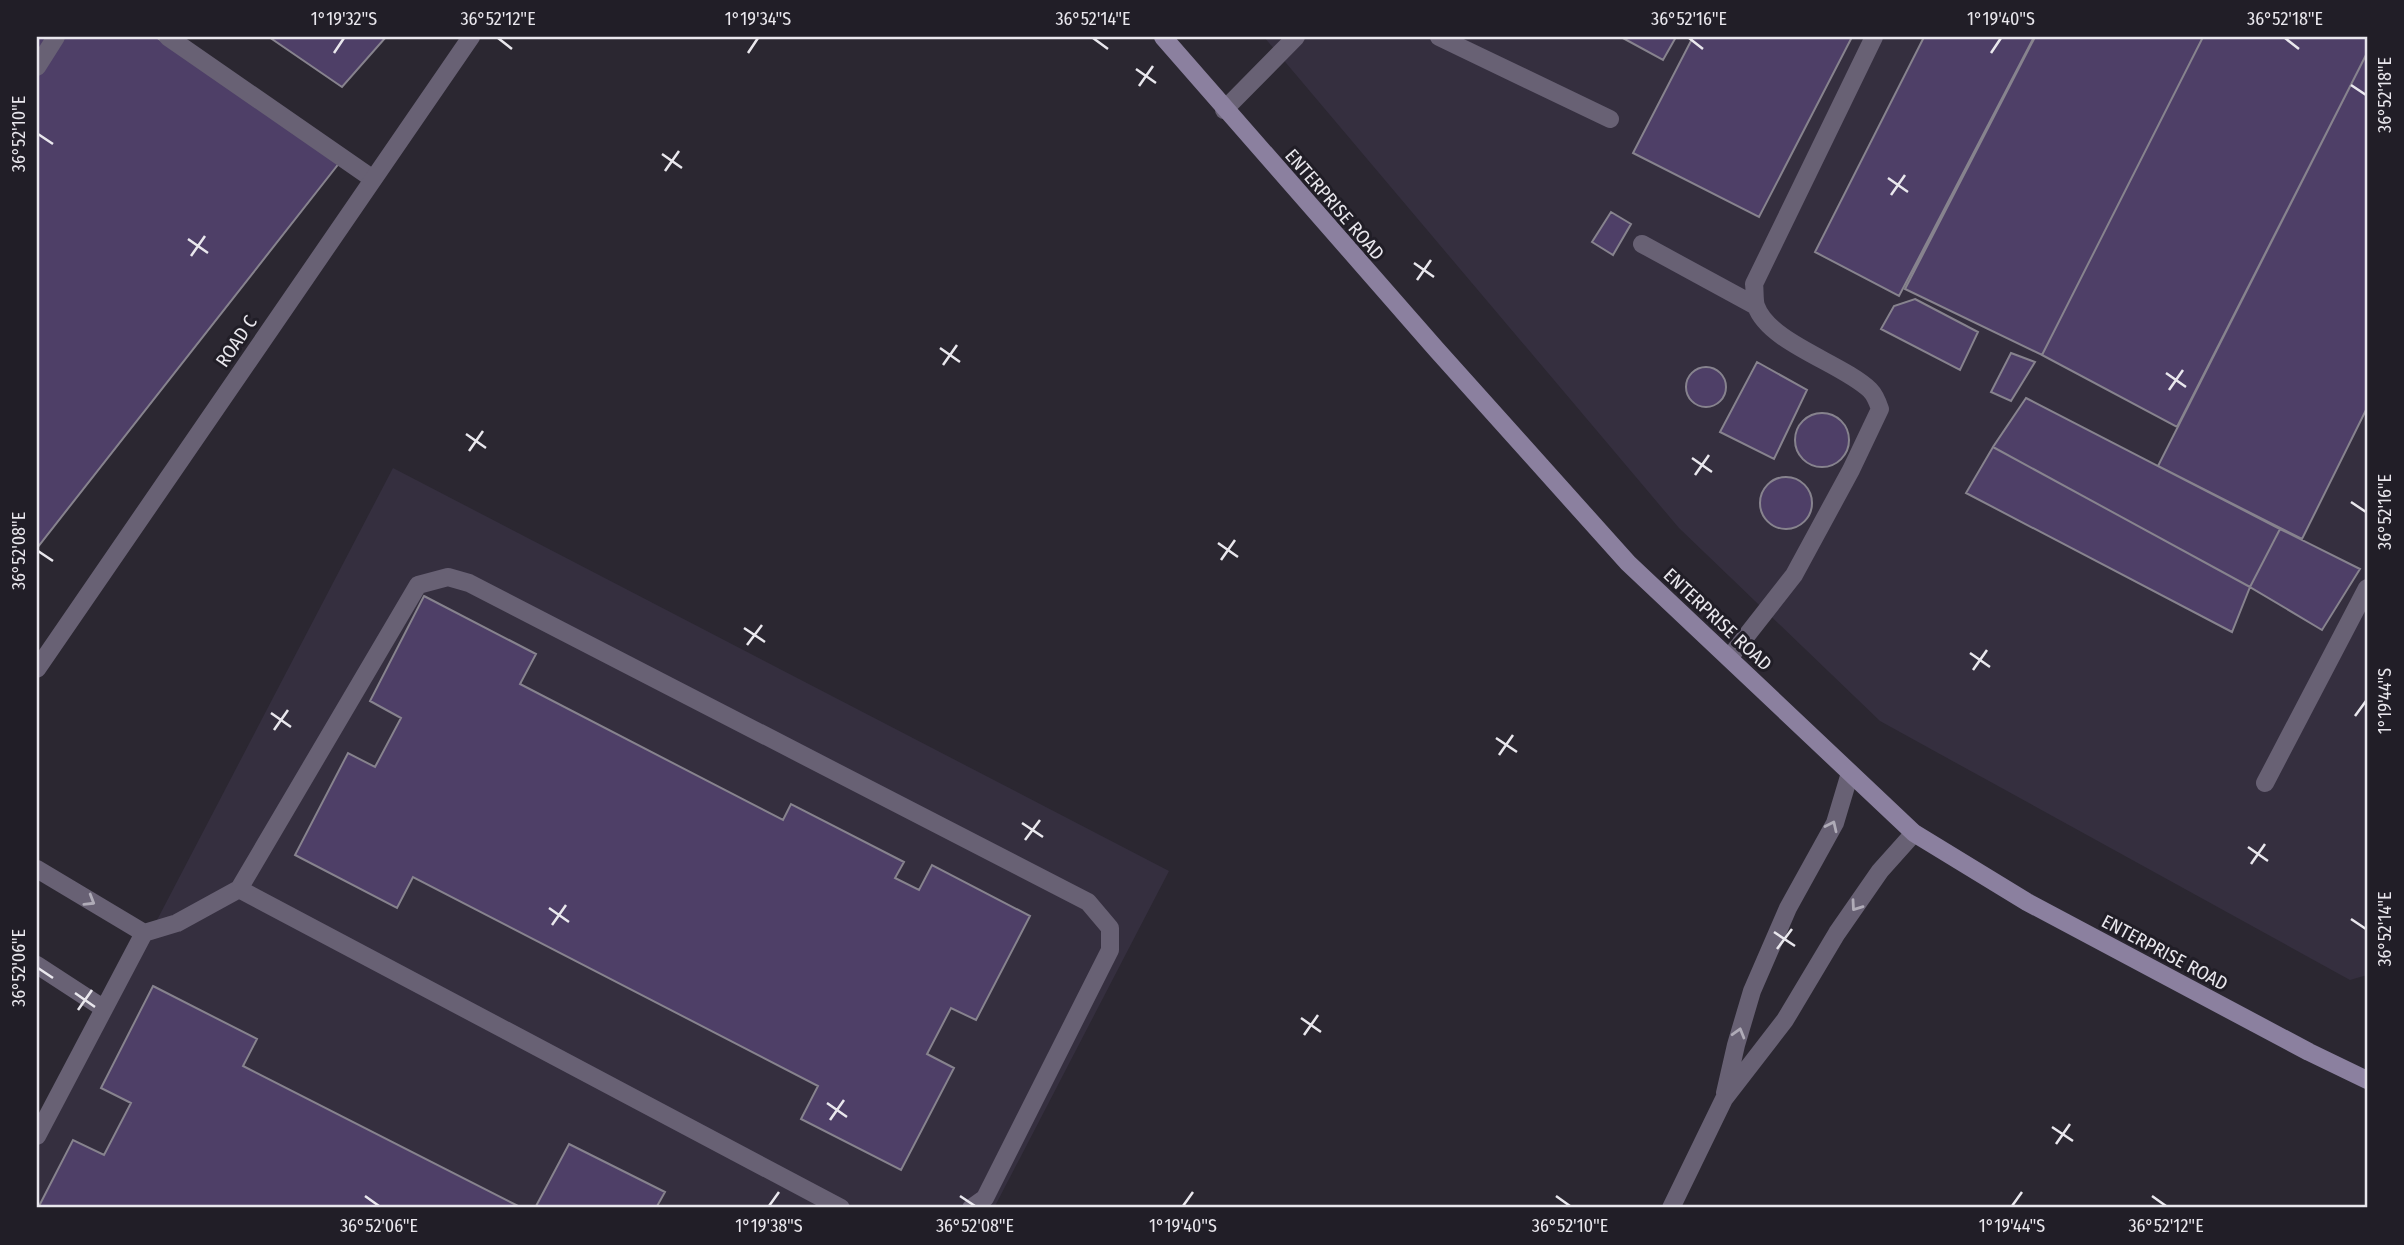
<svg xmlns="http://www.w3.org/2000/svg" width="2404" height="1245" font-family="'Fira Sans Condensed',sans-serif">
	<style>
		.built { fill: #352f3f }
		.building { fill: #4e3f67; stroke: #87838e; stroke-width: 2 }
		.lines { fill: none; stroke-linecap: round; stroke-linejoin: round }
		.lane { stroke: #686174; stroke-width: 18 }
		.street { stroke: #686174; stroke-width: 18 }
		.secondary { stroke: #8b809f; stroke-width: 18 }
		.oneway { stroke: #afabb7 }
		.ticks { fill: none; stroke: #e9e7ed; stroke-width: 2.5 }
		.labels { text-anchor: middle; stroke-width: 6; stroke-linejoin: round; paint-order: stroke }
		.street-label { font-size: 19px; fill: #e9e7ed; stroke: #211e27 }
		.neatline { fill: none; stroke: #e9e7ed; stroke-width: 2.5 }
		.ticks-label { font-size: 18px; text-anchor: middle; fill: #e9e7ed }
	</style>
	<rect width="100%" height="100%" fill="#2b2731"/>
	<path class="built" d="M1264 37H2367V975L2350 980 1880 721 1679 528Z
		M393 468 1169 871 994 1208H37V1150Z"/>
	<path class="building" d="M37 37H156L340 162 37 548Z
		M269 37H386L342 87Z
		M1621 37H1676L1663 60Z
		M1693 37H1852L1759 217 1633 153Z
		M1924 37H2034L1899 296 1815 252Z
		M2035 37H2203L2042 355 1905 289Z
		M2203 37H2367V53L2177 427 2042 355Z
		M2367 53V408L2302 539 2158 466Z
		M1611 212 1631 224 1613 255 1592 242Z
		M1915 299 1978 332 1960 370 1881 329 1894 306Z
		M2011 353 2035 362 2011 401 1991 392Z
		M1757 362 1807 390 1774 459 1720 432Z
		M1686 387a20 20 0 1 1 40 0a20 20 0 1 1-40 0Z
		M2026 398 2280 529 2250 587 1993 447Z
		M1795 440a27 27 0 1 1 54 0a27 27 0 1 1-54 0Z
		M1993 447 2250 587 2232 632 1966 493Z
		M1760 503a26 26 0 1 1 52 0a26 26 0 1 1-52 0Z
		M2280 529 2360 569 2322 630 2250 587Z
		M424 596 536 654 520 684 783 820 791 804 904 862 895 878 919 890 932 865 1030 916 976 1020 951 1008 927 1054 954 1068 901 1170 801 1119 818 1086 413 877 397 908 295 855 348 753 375 767 401 718 370 701Z
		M153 986 257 1039 243 1066 522 1208H38L73 1140 104 1155 131 1103 101 1088Z
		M569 1144 665 1192 656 1208H535Z"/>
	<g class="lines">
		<path class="lane" d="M168 37 373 179
			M1439 37 1610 119
			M37 67 56 37
			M1224 110 1296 37
			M1642 244 1756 306
			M1729 658 1794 575 1851 470 1880 409C1878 403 1875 395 1870 390 1842 363 1769 343 1756 306 1754 300 1755 290 1754 284L1874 37
			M2265 783 2367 588
			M37 869 144 933
			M239 889 841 1208
			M37 965 103 1008
			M1725 1093 1736 1045 1752 991 1788 908 1835 823 1850 773
			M37 1136 144 933 177 923 239 889 418 585 448 577 469 583 1088 902 1110 928V950L985 1198 971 1208
			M1671 1208 1724 1099 1785 1020 1837 933 1880 871 1914 833"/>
		<path class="street" d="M37 669 471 37"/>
		<path class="secondary" d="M1163 37 1436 349 1628 563 1914 833 2027 902 2309 1052 2367 1080"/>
	</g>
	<defs><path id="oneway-chevron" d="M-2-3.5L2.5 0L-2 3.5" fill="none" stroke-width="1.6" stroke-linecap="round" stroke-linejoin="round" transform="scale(1.75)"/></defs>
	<g class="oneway">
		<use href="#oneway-chevron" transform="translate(1832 826) rotate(-65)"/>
		<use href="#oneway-chevron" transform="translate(90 901) rotate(31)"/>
		<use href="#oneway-chevron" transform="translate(1856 906) rotate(125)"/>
		<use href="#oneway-chevron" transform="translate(1739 1033) rotate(-74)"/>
	</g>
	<path class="ticks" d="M498 38 512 49M1093 38 1108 49M1689 38 1703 49M2285 38 2299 49M334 53 344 38M748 53 758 38M1991 53 2001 38M1136 69 1156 83M2351 85 2366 95M1139 86 1153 66M38 134 53 144M662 154 682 168M665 171 679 151M1888 178 1908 192M1891 195 1905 175M188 239 208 253M191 256 205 236M1414 263 1434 277M1417 280 1431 260M940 348 960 362M943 365 957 345M2166 373 2186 387M2169 390 2183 370M466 434 486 448M469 451 483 431M1692 458 1712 472M1695 475 1709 455M2351 502 2366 512M1218 543 1238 557M38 551 53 561M1221 560 1235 540M744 628 765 642M747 645 762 625M1970 653 1990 667M1973 670 1987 650M271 713 291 727M2355 716 2366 701M274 730 288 710M1496 738 1517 752M1499 755 1513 735M1022 823 1043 837M1025 840 1040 820M2248 847 2268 861M2251 864 2265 844M549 908 569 922M2351 919 2366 929M552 925 566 905M1774 932 1795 946M1777 949 1792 929M38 968 53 978M75 993 95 1007M78 1010 92 990M1301 1018 1321 1032M1304 1035 1318 1015M827 1103 847 1117M830 1120 844 1100M2052 1127 2073 1141M2056 1144 2070 1124M365 1196 379 1206M960 1196 975 1206M1556 1196 1570 1206M2152 1196 2166 1206M769 1206 779 1192M1183 1206 1193 1192M2012 1206 2022 1192"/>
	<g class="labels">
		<g class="street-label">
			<text transform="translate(1335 204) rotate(49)" y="7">ENTERPRISE ROAD</text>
			<text transform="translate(236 341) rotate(-56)" y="7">ROAD C</text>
			<text transform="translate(1718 619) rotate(43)" y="7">ENTERPRISE ROAD</text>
			<text transform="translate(2165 952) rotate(28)" y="7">ENTERPRISE ROAD</text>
		</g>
	</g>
	<rect width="2404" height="1245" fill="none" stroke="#211e27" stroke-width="77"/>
	<rect x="38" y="38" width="2328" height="1168" class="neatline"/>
	<g class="ticks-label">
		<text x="344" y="25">1°19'32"S</text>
		<text x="498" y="25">36°52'12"E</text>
		<text x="758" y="25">1°19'34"S</text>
		<text x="1093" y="25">36°52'14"E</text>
		<text x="1689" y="25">36°52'16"E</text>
		<text x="2001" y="25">1°19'40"S</text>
		<text x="2285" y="25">36°52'18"E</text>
		<text transform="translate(2385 95) rotate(-90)" y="6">36°52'18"E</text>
		<text transform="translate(19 134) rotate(-90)" y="6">36°52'10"E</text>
		<text transform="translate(2385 512) rotate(-90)" y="6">36°52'16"E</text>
		<text transform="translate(19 551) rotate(-90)" y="6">36°52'08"E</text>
		<text transform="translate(2385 701) rotate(-90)" y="6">1°19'44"S</text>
		<text transform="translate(2385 929) rotate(-90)" y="6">36°52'14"E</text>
		<text transform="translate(19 968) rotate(-90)" y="6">36°52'06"E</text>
		<text x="379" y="1232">36°52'06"E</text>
		<text x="769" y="1232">1°19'38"S</text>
		<text x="975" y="1232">36°52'08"E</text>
		<text x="1183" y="1232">1°19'40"S</text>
		<text x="1570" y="1232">36°52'10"E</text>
		<text x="2012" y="1232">1°19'44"S</text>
		<text x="2166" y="1232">36°52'12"E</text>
	</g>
</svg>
